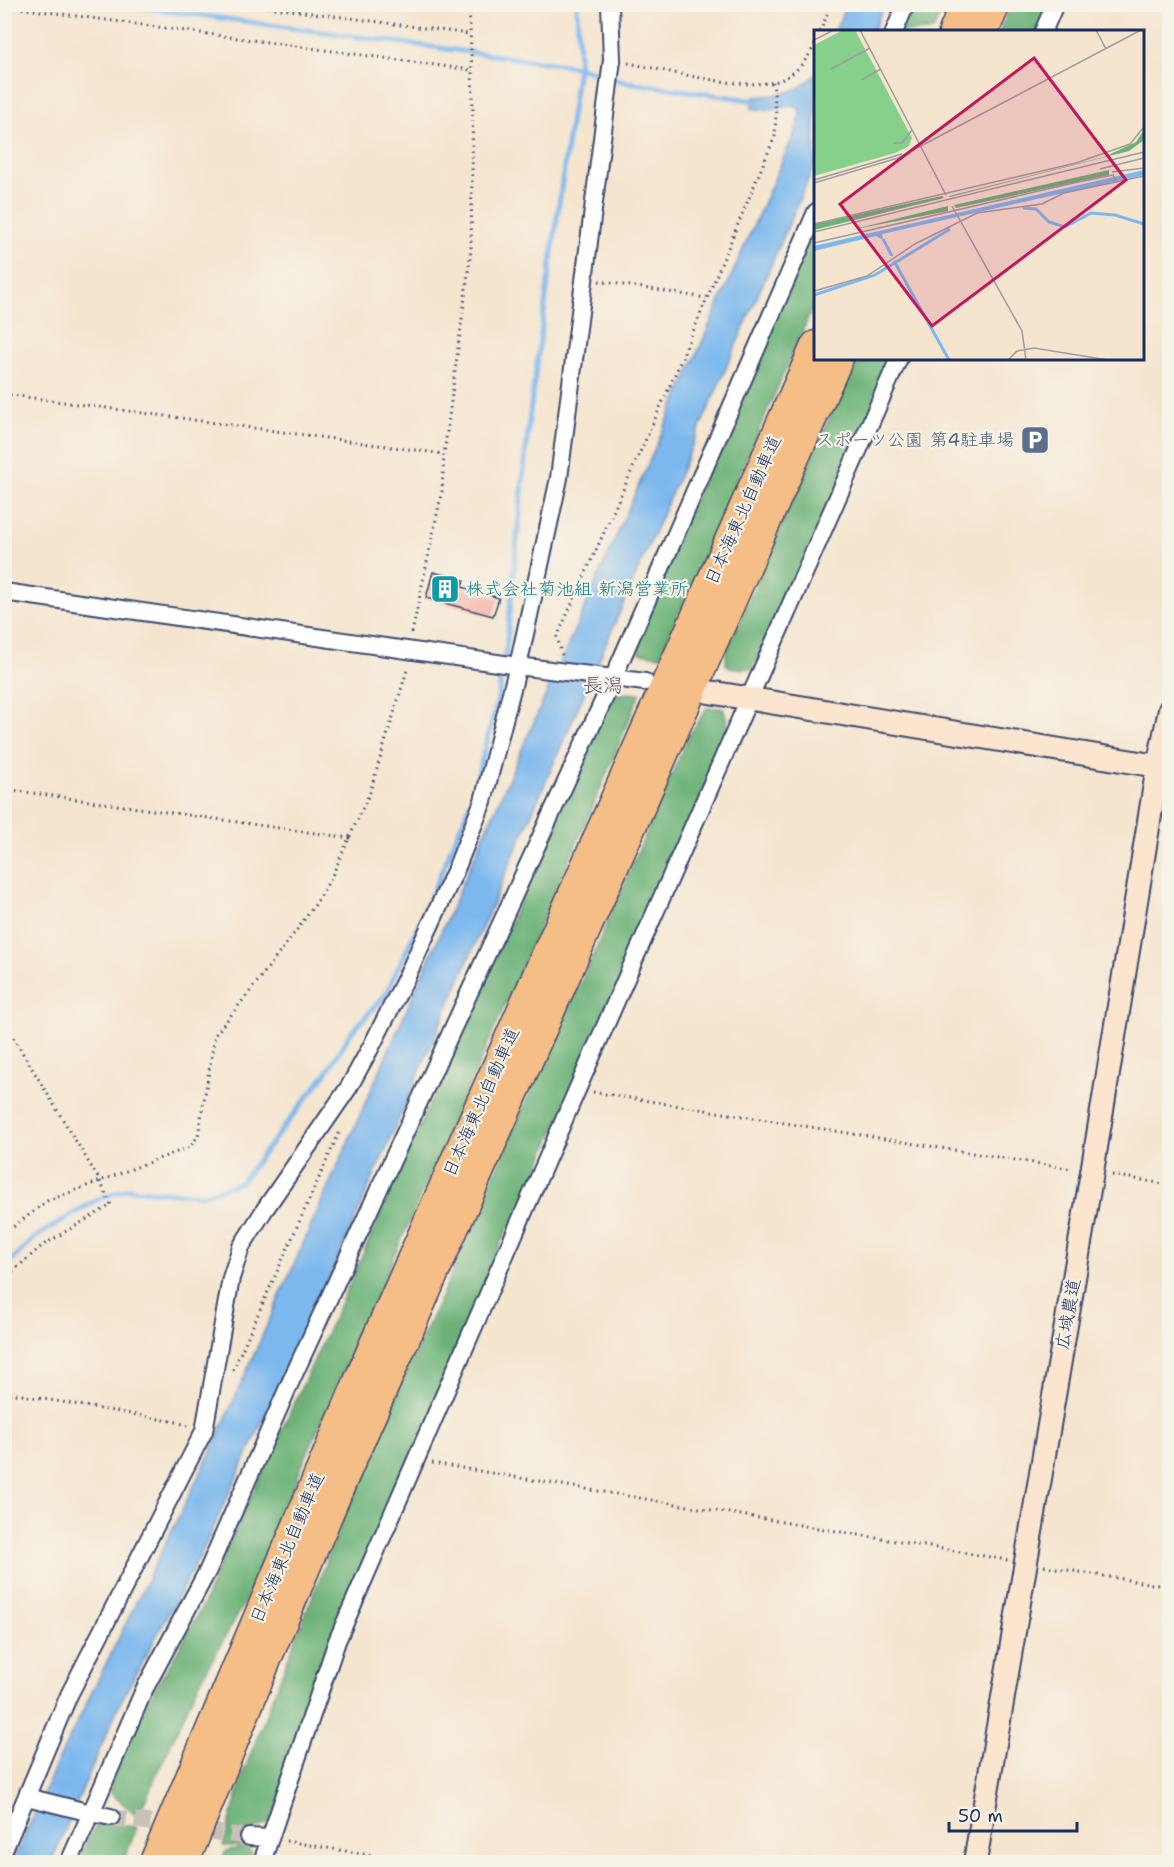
<svg xmlns="http://www.w3.org/2000/svg" width="1174" height="1867" font-family="'Shantell Sans','Klee One',sans-serif">
	<style>
		.forest { fill: #6cb278; stroke: #44706b; stroke-width: 1.5 }
		.water { fill: #7cb8ee; stroke: #4c74a6; stroke-width: 1.5 }
		.lines { fill: none; stroke-linecap: round; stroke-linejoin: round }
		.stream { stroke: #7cb8ee; stroke-width: 5 }
		.building { fill: #f5a69c }
		.street-tunnel { stroke: #c9c1b8; stroke-width: 16; stroke-dasharray: 16 8; stroke-linecap: butt }
		.street-casing { stroke: #3c4a6f; stroke-width: 20 }
		.secondary-casing { stroke: #3c4a6f; stroke-width: 26 }
		.highway-casing { stroke: #3c4a6f; stroke-width: 33 }
		.path { stroke: #3c4a6f; stroke-width: 3; stroke-dasharray: 1.5 4.5; stroke-linecap: butt }
		.street { stroke: #fff; stroke-width: 16 }
		.secondary { stroke: #fbe5cf; stroke-width: 22 }
		.highway { stroke: #f6be87; stroke-width: 30 }
		.labels { text-anchor: middle; stroke-width: 4.5; stroke-linejoin: round; paint-order: stroke }
		.service-label { font-size: 18px; fill: #4e5e75; stroke: #f7f3e8; text-anchor: end }
		.street-label { font-size: 18px; fill: #1b2f5e; stroke: #f7f3e8 }
		.culture-label { font-size: 18px; fill: #0d838f; stroke: #f7f3e8; text-anchor: start }
		.neighbourhood-label { font-size: 20px; fill: #675974; stroke: #f7f3e8 }
		.inset-river { fill: none; stroke: #7cb8ee; stroke-width: 3 }
		.inset-road { fill: none; stroke: #9e9ca2; stroke-width: 1.5 }
		.view { fill: #c2185b; fill-opacity: 0.15; stroke: #c2185b; stroke-width: 3 }
		.inset-edge { fill: none; stroke: #1b2f5e; stroke-width: 3 }
	</style>
	<rect width="100%" height="100%" fill="#f7f3e8"/>
	<filter id="ink" filterUnits="userSpaceOnUse"><feTurbulence type="fractalNoise" baseFrequency=".0167" numOctaves="2"/><feDisplacementMap in="SourceGraphic" scale="12" xChannelSelector="R" yChannelSelector="G"/><feConvolveMatrix kernelMatrix="1 2 1 2 8 2 1 2 1" color-interpolation-filters="sRGB"/></filter>
	<filter id="wash" filterUnits="userSpaceOnUse"><feTurbulence type="fractalNoise" baseFrequency=".008" numOctaves="4" result="noise"/><feDisplacementMap in="SourceGraphic" scale="24" xChannelSelector="R" yChannelSelector="G"/><feGaussianBlur stdDeviation="1.35" result="paint"/><feColorMatrix in="noise" values="0 0 0 0 0 0 0 0 0 0 0 0 0 0 0 0 0 1.4 0 .05"/><feComposite in="paint" operator="in"/></filter>
	<g filter="url(#wash)">
		<rect width="100%" height="100%" fill="#f5e5cf"/>
		<path class="forest" d="M909 5H944L933 31 898 32Z
			M1011 5H1059L1048 31 999 32Z
			M815 222V302L660 656 640 653 636 633Z
			M855 359H899L766 647 751 669 731 668 726 664V652Z
			M640 693 599 792 316 1433 242 1607 195 1691 138 1816 109 1792 124 1750 147 1702 176 1654 203 1605 221 1561 349 1285 612 694Z
			M707 708H723L730 731 528 1191 500 1244 484 1296 271 1822 252 1830 239 1846H223L244 1771 329 1554 382 1427 464 1246 511 1134 583 978 688 737Z
			M98 1823 137 1827 123 1862H77L89 1836Z
			M241 1848 249 1849 255 1860V1862H221L226 1851Z"/>
		<path class="water" d="M846 5V4L884 5 873 31H835Z
			M815 75V164L335 1265 203 1550 119 1705 51 1862H13L57 1763 214 1445 799 123 800 110 796 105 767 110 752 108 754 97C780 95 796 94 815 75Z"/>
		<g class="lines">
			<path class="stream" d="M116 4 572 66 626 82 757 101
				M4 1267 37 1236 96 1200 127 1189 203 1195 241 1182 327 1072 350 1034 386 994 424 913 471 802 500 690V677L506 651 529 420 579 60 577 4"/>
		</g>
		<g id="blocks">
			<path class="building" d="M433 572 464 580 462 587 499 598 493 616 426 598Z"/>
		</g>
	</g>
	<g filter="url(#ink)">
		<use href="#blocks" fill-opacity="0" stroke="#3c4a6f" stroke-width="1.5"/>
		<g class="lines">
			<path class="street-tunnel" d="M111 1817 249 1837"/>
			<g class="street-casing">
				<path id="street" d="M894 32 906 4
					M1043 32 1055 4
					M4 592 518 666 645 682
					M27 1797 91 1813 144 1690 208 1570 290 1383 605 697 816 212
					M249 1837 269 1838
					M4 1850 69 1695 204 1431 231 1278 241 1247 265 1209 349 1087 372 1045 407 976 456 869 483 801 518 666 559 478 612 60 610 4
					M69 1862 91 1813 111 1817
					M262 1862 337 1641 577 1090 899 358"/>
			</g>
			<g class="secondary-casing">
				<path id="secondary" d="M709 692 1170 768
					M975 1862 1092 1172 1158 766 1170 710"/>
			</g>
			<g class="highway-casing">
				<path id="highway" d="M954 32 966 4
					M983 32 995 4
					M155 1862 374 1346 816 346
					M184 1862 269 1652 342 1480 838 358"/>
			</g>
			<path class="path" d="M245 4 469 34
				M4 6 471 70
				M820 32 831 4
				M628 63C665 70 739 90 774 82 794 77 808 60 816 42
				M599 281 706 298
				M4 394 444 454
				M412 633 442 491 444 454 471 251 473 96 469 4
				M562 655 557 637 676 372 775 136 776 114 773 82
				M4 789 350 838
				M4 1022 100 1181 111 1205 43 1245 4 1279
				M593 1092 1072 1169
				M1112 1175 1170 1185
				M4 1234 47 1201 190 1147 198 1136 215 1035 255 985 296 931 317 902 331 878 370 792 408 667
				M233 1370 339 1133
				M4 1392 177 1422 188 1426
				M432 1463 1008 1560
				M1044 1566 1170 1587
				M286 1841 410 1862"/>
			<use href="#street" class="street"/>
			<use href="#secondary" class="secondary"/>
			<use href="#highway" class="highway"/>
		</g>
	</g>
	<defs>
		<g id="parking-square" transform="scale(1.5)"><rect x="-9" y="-9" width="18" height="18" rx="4" fill="#5c6f8a" stroke="#f7f3e8"/><path d="M-3.5-5.5H1a3.5 3.5 0 0 1 0 7H-1V5.5H-3.5ZM-1-3.4V-.6H.8a1.4 1.4 0 0 0 0-2.8Z" fill="#fff"/></g>
		<g id="building-square" transform="scale(1.5)"><rect x="-9" y="-9" width="18" height="18" rx="4" fill="#0f9aa8" stroke="#f7f3e8"/><path d="M-4-6H4V6H1V3H-1V6H-4ZM-2.5-4.3h1.7v1.8h-1.7ZM.8-4.3h1.7v1.8H.8ZM-2.5-1h1.7V.8h-1.7ZM.8-1h1.7V.8H.8Z" fill="#fff"/></g>
	</defs>
	<g fill-rule="evenodd">
		<use href="#parking-square" x="1035" y="440"/>
		<use href="#building-square" x="445" y="589"/>
	</g>
	<g class="labels">
		<g class="service-label">
			<text x="1014" y="446">スポーツ公園 第4駐車場</text>
		</g>
		<g class="street-label">
			<text transform="translate(743 510) rotate(-66)" y="6">日本海東北自動車道</text>
			<text transform="translate(481 1102) rotate(-66)" y="6">日本海東北自動車道</text>
			<text transform="translate(1068 1314) rotate(-80)" y="6">広域農道</text>
			<text transform="translate(287 1548) rotate(-67)" y="6">日本海東北自動車道</text>
		</g>
		<g class="culture-label">
			<text x="466" y="595">株式会社菊池組 新潟営業所</text>
		</g>
		<g class="neighbourhood-label">
			<text x="603" y="692">長潟</text>
		</g>
	</g>
	<g transform="translate(814 30)">
		<rect width="330" height="330" fill="#f5e5cf"/>
		<path d="M29 0H41L98 108 95 116 81 123 0 146V15Z" fill="#86d08c"/>
		<path d="M330 100V110L315 121 136 167 135 166 290 127 322 112ZM295 140V145L142 178 140 175ZM128 166 130 168 0 200V194ZM134 176V181L37 200 81 189Z" fill="#6cb278"/>
		<path d="M330 140V145L68 204 69 210 62 206 0 221V216Z" fill="#7cb8ee"/>
		<path class="inset-river" d="M209 178 222 179 235 192 251 197 277 183 301 185 330 194M69 209 78 226M80 231 135 330M0 265 61 245 136 199"/>
		<path class="inset-road" d="M46 0 132 165M282 0 292 19M0 10 20 0M17 39 56 18M47 50 67 39M79 113H88L98 100M286 139 330 128M298 142 330 138M0 150 88 124M0 153 84 128 327 0M138 176 208 301 212 330M0 194 262 133 316 114 330 97M0 202 330 122M0 213 264 152 299 145 302 153M0 261 53 246 101 214 163 183 228 174 250 163 330 146M194 330 203 321 220 318 294 330"/>
		<path class="view" d="M220 28 312 150 118 296 26 174Z"/>
		<rect width="330" height="330" class="inset-edge"/>
	</g>
	<rect width="1174" height="1867" fill="none" stroke="#f7f3e8" stroke-width="24"/>
	<path d="M949 1822v9h128v-9" fill="none" stroke="#1b2f5e" stroke-width="3"/>
	<text x="958" y="1822" font-size="18" fill="#1b2f5e" stroke="#f7f3e8" stroke-width="4.5" paint-order="stroke">50 m</text>
</svg>
